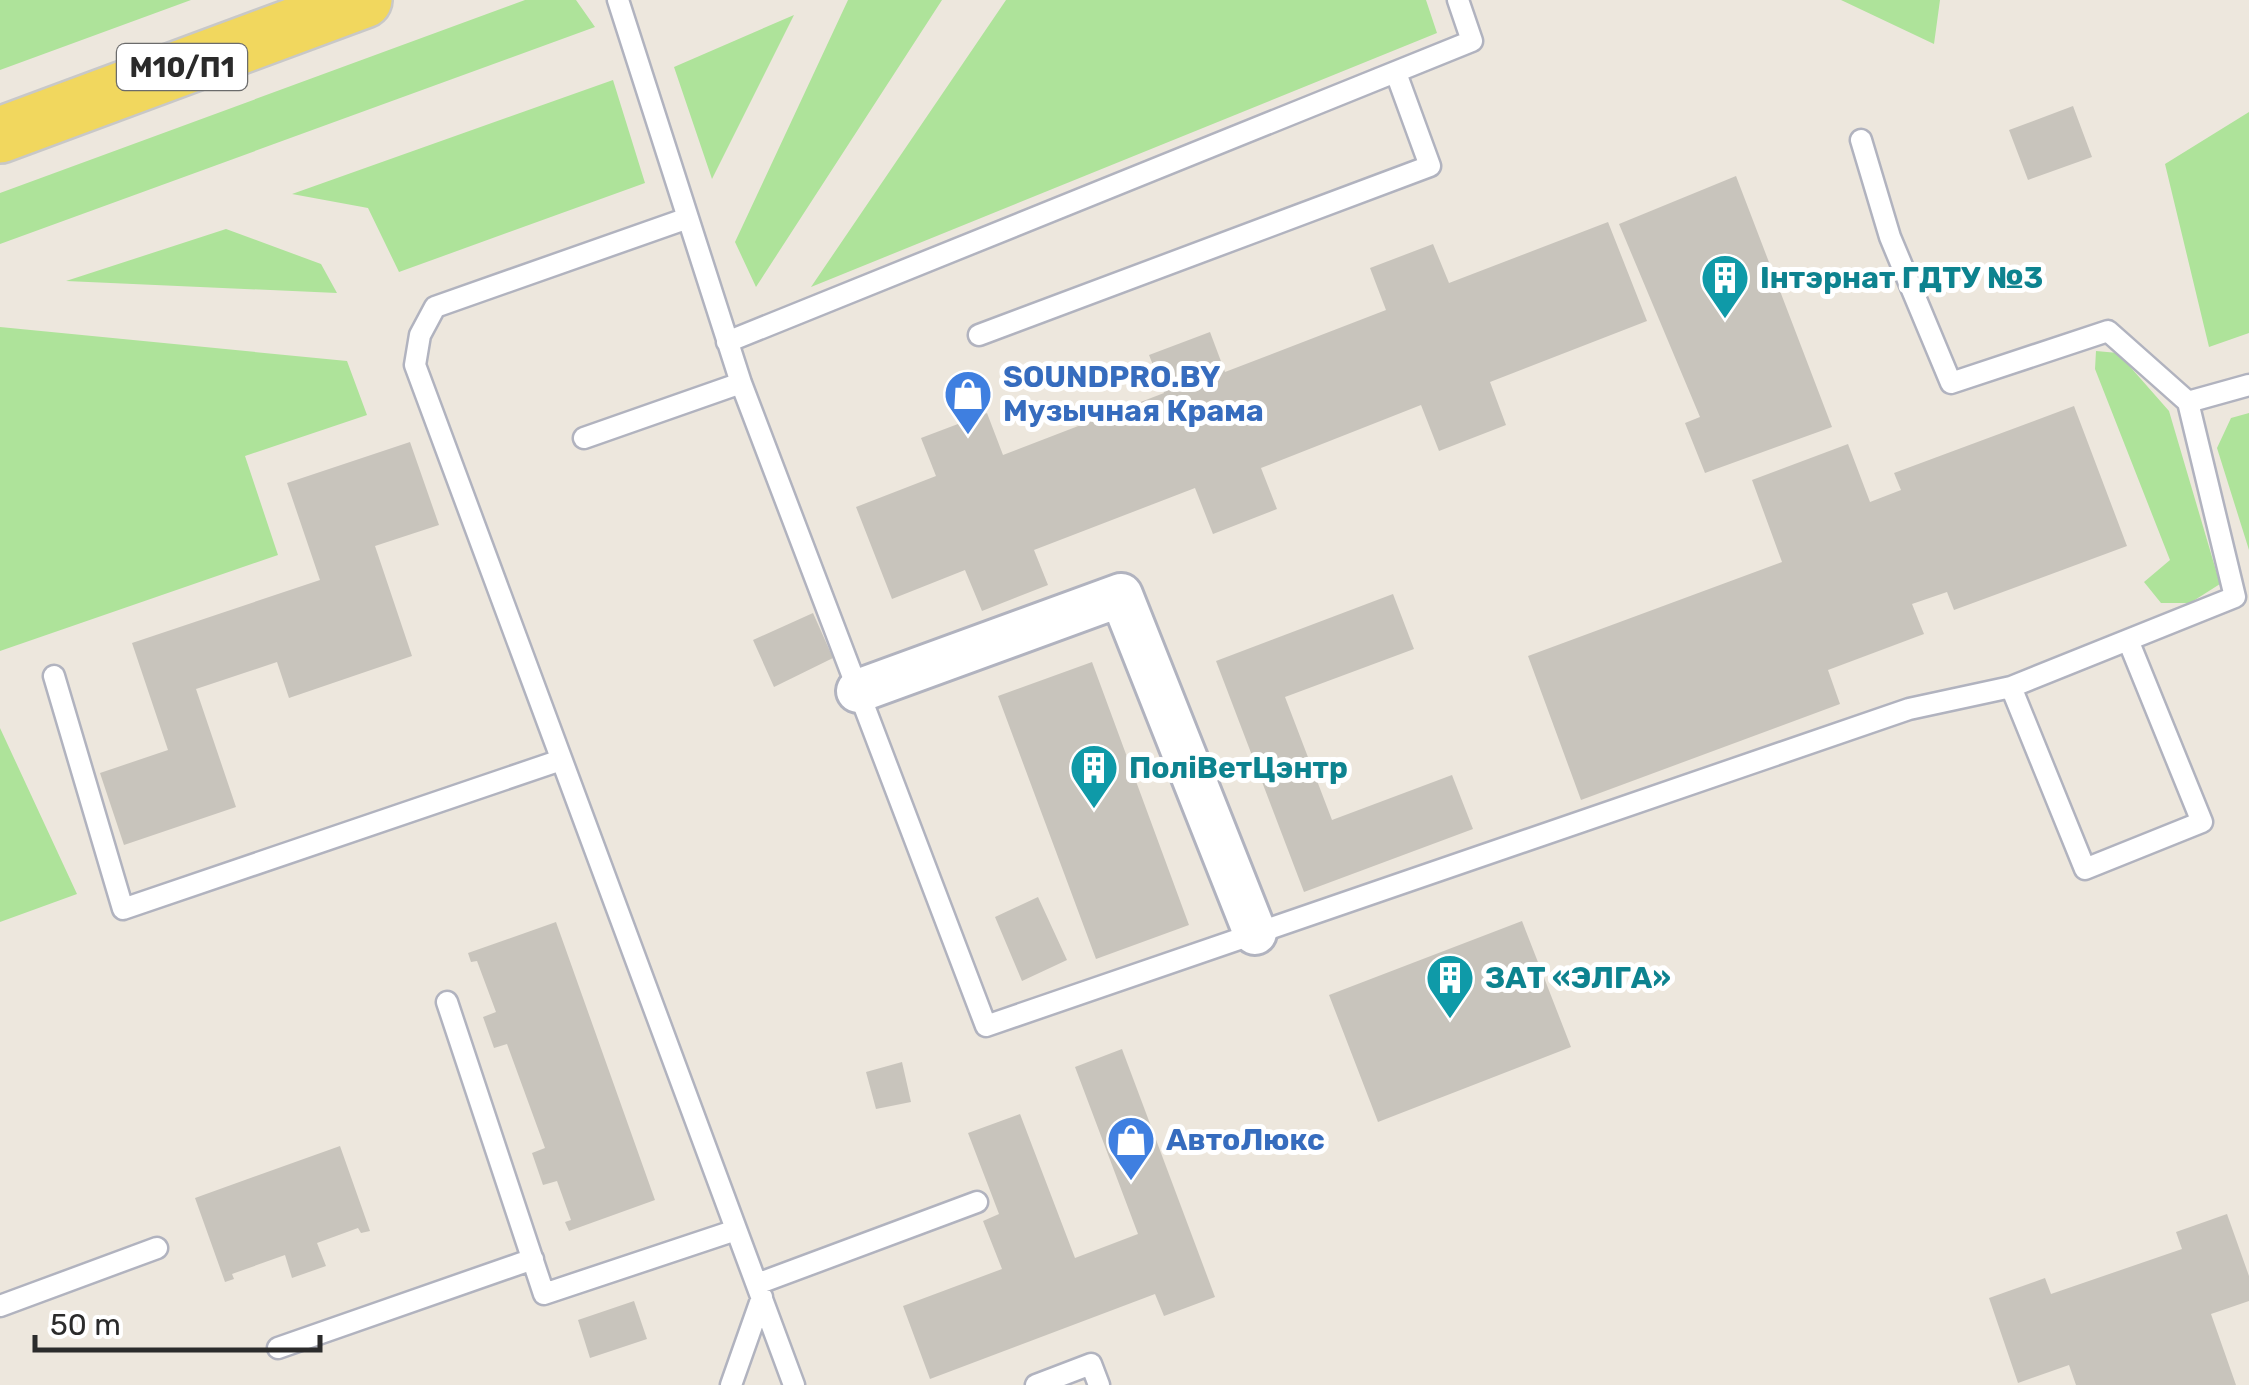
<svg xmlns="http://www.w3.org/2000/svg" width="2249" height="1385" font-family="Rubik,sans-serif">
	<style>
		.green { fill: #aee39a }
		.building { fill: #c8c4bc }
		.lines { fill: none; stroke-linecap: round; stroke-linejoin: round }
		.service-casing { stroke: #b1b3bf; stroke-width: 25 }
		.minor-casing { stroke: #b1b3bf; stroke-width: 48 }
		.primary-casing { stroke: #c8c8c8; stroke-width: 60 }
		.service { stroke: #fff; stroke-width: 20 }
		.minor { stroke: #fff; stroke-width: 42 }
		.primary { stroke: #f1d75e; stroke-width: 55 }
		.labels { text-anchor: middle; stroke-width: 10; stroke-linejoin: round; paint-order: stroke }
		.shield { fill: #fff; stroke: #6b6b6b; stroke-width: 2.5 }
		.shield-label { font-size: 28px; font-weight: bold; fill: #2b2b2b }
		.culture-label { font-size: 30px; font-weight: bold; fill: #0d838f; stroke: #fff; text-anchor: start }
		.shop-label { font-size: 30px; font-weight: bold; fill: #366cbe; stroke: #fff; text-anchor: start }
	</style>
	<rect width="100%" height="100%" fill="#ede7dd"/>
	<path class="green" d="M0 0H191L0 70Z
		M525 0H576L595 27 0 244V193Z
		M848 0H942L756 287 735 242Z
		M1006 0H1426L1437 33 811 287Z
		M1841 0H1940L1934 44Z
		M794 15 712 179 674 67Z
		M613 80 645 183 399 272 368 208 292 194Z
		M2249 112V333L2209 347 2165 164Z
		M226 229 321 264 337 293 66 281Z
		M0 327 347 361 367 415 245 456 278 555 0 651Z
		M2096 351 2118 353 2169 411 2220 584 2190 603H2161L2144 582 2170 560 2095 369Z
		M2249 413V550L2217 448 2231 418Z
		M0 728 77 894 0 922Z"/>
	<path class="building" d="M2073 106 2092 157 2028 180 2009 130Z
		M1736 176 1832 427 1705 473 1685 423 1700 417 1619 224Z
		M1608 222 1647 321 1490 382 1506 425 1439 451 1421 405 1261 468 1277 509 1213 534 1195 488 1034 550 1048 585 982 611 965 570 892 599 856 507 936 476 921 438 987 413 1003 455 1164 393 1149 355 1210 332 1225 372 1386 310 1370 268 1433 244 1449 283Z
		M2074 406 2127 546 1954 610 1947 592 1912 604 1924 634 1828 670 1840 704 1581 800 1528 656 1782 562 1752 480 1848 444 1870 502 1901 490 1894 473Z
		M410 442 439 525 375 546 412 656 289 698 277 662 196 689 236 807 124 845 100 773 168 750 132 643 320 580 287 483Z
		M1393 594 1414 649 1285 697 1332 820 1452 775 1473 829 1304 892 1216 661Z
		M813 613 833 658 774 687 753 640Z
		M1092 662 1189 925 1096 959 998 696Z
		M1038 897 1067 960 1022 981 995 917Z
		M1522 921 1571 1047 1378 1122 1329 995Z
		M556 922 655 1200 569 1231 565 1222 571 1220 557 1181 543 1185 532 1153 545 1148 507 1044 494 1048 483 1017 496 1012 477 961 471 962 468 953Z
		M1122 1049 1215 1297 1164 1316 1155 1294 930 1379 903 1306 1002 1269 983 1221 999 1214 968 1133 1020 1114 1075 1258 1138 1234 1075 1067Z
		M902 1062 911 1102 876 1109 866 1072Z
		M340 1146 370 1231 361 1233 358 1228 317 1243 326 1266 292 1278 285 1255 232 1274 234 1279 225 1282 195 1198Z
		M2227 1214 2249 1276V1301L2211 1314 2236 1385H2076L2069 1365 2018 1383 1989 1298 2045 1278 2051 1294 2182 1249 2176 1232Z
		M634 1301 647 1339 590 1358 578 1320Z"/>
	<g class="lines">
		<g class="service-casing">
			<path id="service" d="M618 0 741 383 986 1026 1909 709 2011 687
				M1861 140 1890 237 1951 383 2108 331 2188 402 2249 385
				M688 218 435 307 420 335 415 365 794 1385
				M979 335 1430 166 1396 73
				M727 342 1472 41 1458 0
				M584 438 741 383
				M2128 640 2202 822 2085 869 2011 687 2235 597 2188 402
				M54 676 123 909 561 760
				M447 1002 544 1294 736 1230
				M757 1284 977 1202
				M0 1306 157 1248
				M278 1348 533 1259
				M731 1385 762 1297
				M1036 1385 1091 1364 1099 1385"/>
		</g>
		<g class="minor-casing">
			<path id="minor" d="M858 691 1121 595 1255 933"/>
		</g>
		<g class="primary-casing">
			<path id="primary" d="M0 135 364 0"/>
		</g>
		<use href="#service" class="service"/>
		<use href="#minor" class="minor"/>
		<use href="#primary" class="primary"/>
	</g>
	<defs>
		<g id="building-pin" transform="scale(2.5)"><path d="M0 17L-7.5 6A9.5 9.5 0 1 1 7.5 6Z" fill="#0f9aa8" stroke="#fff"/><path d="M-4-6H4V6H1V3H-1V6H-4ZM-2.5-4.3h1.7v1.8h-1.7ZM.8-4.3h1.7v1.8H.8ZM-2.5-1h1.7V.8h-1.7ZM.8-1h1.7V.8H.8Z" fill="#fff"/></g>
		<g id="shop-pin" transform="scale(2.5)"><path d="M0 17L-7.5 6A9.5 9.5 0 1 1 7.5 6Z" fill="#3f7fe0" stroke="#fff"/><path d="M-5-2.5h2.3a2.7 3.5 0 0 1 5.4 0H5L5.5 6h-11ZM-1.5-2.5h3a1.5 2.3 0 0 0-3 0Z" fill="#fff"/></g>
	</defs>
	<g fill-rule="evenodd">
		<use href="#building-pin" x="1725" y="278"/>
		<use href="#shop-pin" x="968" y="394"/>
		<use href="#building-pin" x="1094" y="768"/>
		<use href="#building-pin" x="1450" y="978"/>
		<use href="#shop-pin" x="1131" y="1140"/>
	</g>
	<g class="labels">
		<rect class="shield" x="117" y="44" width="130" height="46" rx="8"/>
		<g class="shield-label">
			<text x="182" y="77">М10/П1</text>
		</g>
		<g class="culture-label">
			<text x="1760" y="288">Інтэрнат ГДТУ №3</text>
			<text x="1129" y="778">ПоліВетЦэнтр</text>
			<text x="1485" y="988">ЗАТ «ЭЛГА»</text>
		</g>
		<g class="shop-label">
			<text x="1003" y="387">SOUNDPRO.BY<tspan x="1003" dy="34">Музычная Крама</tspan></text>
			<text x="1166" y="1150">АвтоЛюкс</text>
		</g>
	</g>
	<path d="M35 1335v15h285v-15" fill="none" stroke="#2b2b2b" stroke-width="5"/>
	<text x="50" y="1335" font-size="30" fill="#2b2b2b" stroke="#ffffff" stroke-width="8" paint-order="stroke">50 m</text>
</svg>
